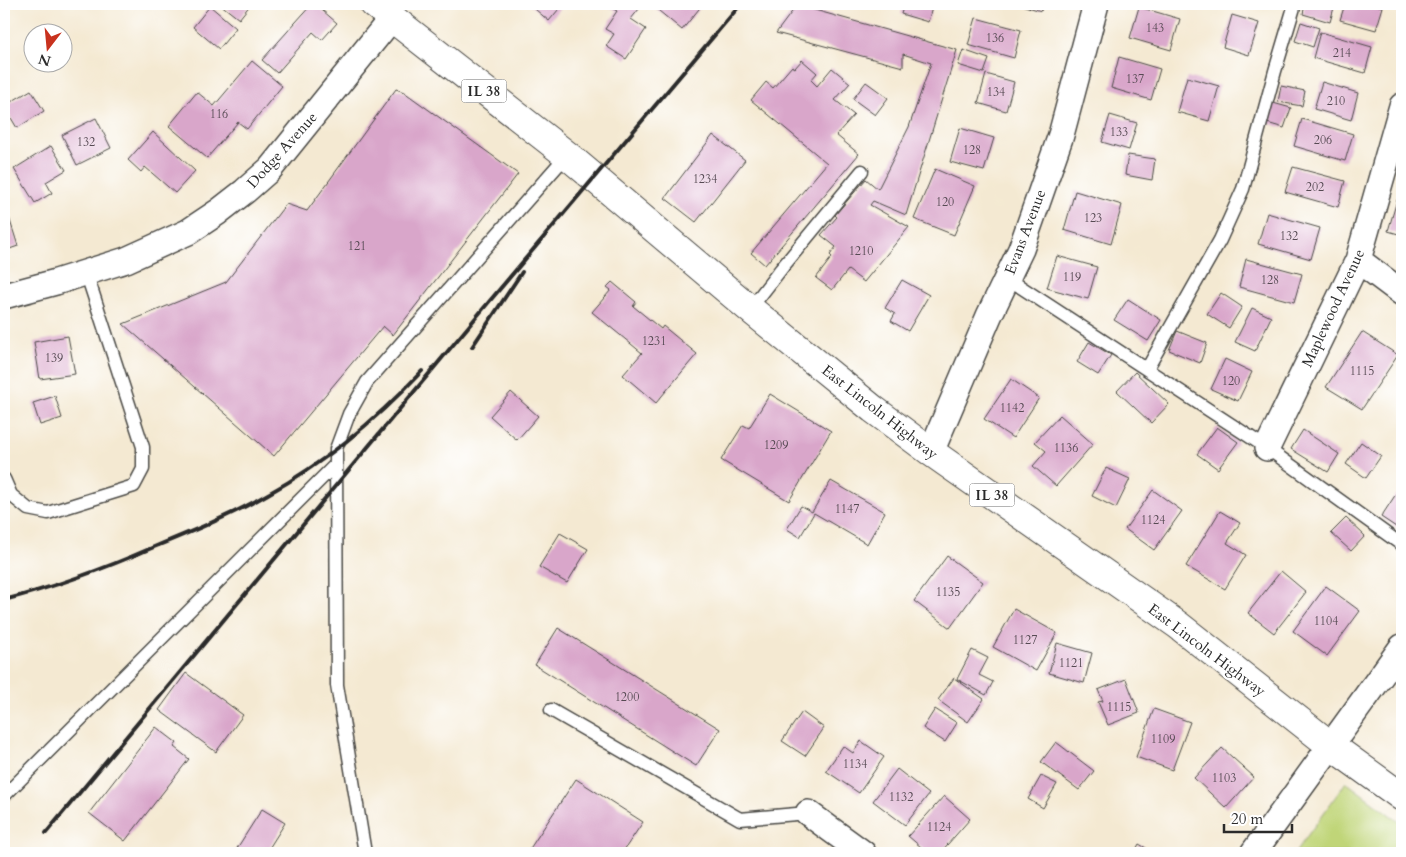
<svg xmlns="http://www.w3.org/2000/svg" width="1406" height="857" font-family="Cardo,serif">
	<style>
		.green { fill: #c0d578; stroke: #768052 }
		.building { fill: #d9a6ca }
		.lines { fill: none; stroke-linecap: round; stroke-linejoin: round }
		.lane-casing { stroke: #494844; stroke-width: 15 }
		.street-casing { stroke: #494844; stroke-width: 28 }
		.primary-casing { stroke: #494844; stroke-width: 30 }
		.lane { stroke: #fff; stroke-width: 12 }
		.street { stroke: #fff; stroke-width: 25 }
		.primary { stroke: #fff; stroke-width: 28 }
		.rail { stroke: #2b2b2b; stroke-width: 4 }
		.labels { text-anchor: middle; stroke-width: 4.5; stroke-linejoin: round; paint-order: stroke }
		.number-label { font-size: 12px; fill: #564a53 }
		.shield { fill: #fff; stroke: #6b6b6b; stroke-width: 1 }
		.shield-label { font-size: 14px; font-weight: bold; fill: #2b2b2b }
		.street-label { font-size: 15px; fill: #2b2b2b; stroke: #fff }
	</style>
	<rect width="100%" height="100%" fill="#fff"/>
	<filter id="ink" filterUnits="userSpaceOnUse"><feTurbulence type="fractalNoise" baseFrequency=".02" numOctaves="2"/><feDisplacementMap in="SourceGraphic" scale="10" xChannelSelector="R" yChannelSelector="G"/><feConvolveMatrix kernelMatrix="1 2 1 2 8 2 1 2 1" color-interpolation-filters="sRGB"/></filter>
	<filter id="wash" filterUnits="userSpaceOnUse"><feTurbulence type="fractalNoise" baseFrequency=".0096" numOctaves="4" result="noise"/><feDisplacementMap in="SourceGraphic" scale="20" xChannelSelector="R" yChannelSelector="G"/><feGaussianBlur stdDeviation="1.12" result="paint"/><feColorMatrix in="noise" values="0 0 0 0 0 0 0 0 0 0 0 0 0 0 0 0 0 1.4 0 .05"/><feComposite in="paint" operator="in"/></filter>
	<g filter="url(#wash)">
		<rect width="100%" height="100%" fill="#f4e9d2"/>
		<path class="green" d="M1346 782 1402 824V853H1295Z"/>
		<g id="blocks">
			<path class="building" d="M220 4H251L239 19Z
				M312 4H315L337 23 322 40 313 32 277 73 262 60Z
				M529 4H563L549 21Z
				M605 4H643L631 19 646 29 626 59 606 46 614 34 605 29 617 11Z
				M655 4H703L682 30 653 6Z
				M904 4H933L928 22 901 14Z
				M1018 4H1043L1041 11Z
				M1305 4H1335L1330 22 1303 14Z
				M1345 4H1372L1383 7 1376 30 1340 20Z
				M797 5 957 50 906 215 873 201 870 205 909 227 864 282 848 270 832 290 816 278 832 257 830 255 836 247 821 235 837 217 835 215 866 179 878 189 909 127 931 63 903 54V67L776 33Z
				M210 6 236 28 219 49 193 27Z
				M1139 7 1180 19 1171 50 1130 38Z
				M1232 15 1259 23 1249 55 1223 47Z
				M976 18 1021 30 1014 58 968 45Z
				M1301 22 1319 28 1313 47 1295 41Z
				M1320 32 1372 47 1365 73 1313 58Z
				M963 50 989 59 984 73 958 65Z
				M1119 57 1160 69 1151 100 1111 88Z
				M802 60 817 73 811 80 817 86 832 68 850 83 835 100 854 115 836 135 859 154 765 265 751 253 827 163 751 100 766 82 773 88 792 66 795 68Z
				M252 61 282 86 247 129 238 122 207 158 169 126 197 92 214 106Z
				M986 74 1014 82 1006 111 978 103Z
				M1187 77 1219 86 1209 121 1177 112Z
				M866 82 888 98 875 115 853 99Z
				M1322 82 1358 93 1351 120 1314 109Z
				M1281 86 1305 91 1302 106 1278 102Z
				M396 89 404 92 518 174 393 335 383 326 274 456 123 324 226 282 286 204 307 211Z
				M31 90 44 111 17 128 4 106Z
				M1273 103 1291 108 1284 128 1267 123Z
				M1110 115 1137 123 1129 150 1102 142Z
				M96 118 111 148 77 165 62 135Z
				M1302 119 1353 134 1345 161 1294 146Z
				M960 128 994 138 984 171 950 162Z
				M153 132 195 171 175 193 145 167 141 172 128 160Z
				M713 135 745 160 696 222 665 198Z
				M51 146 66 170 46 182 52 193 35 203 14 169Z
				M1128 155 1155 159 1152 180 1125 175Z
				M1293 167 1345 181 1338 207 1285 192Z
				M935 169 975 186 954 235 914 219Z
				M1075 191 1122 205 1111 244 1064 230Z
				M1398 197 1402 198V235L1388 231Z
				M4 208H6L18 246 4 251Z
				M1267 213 1320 228 1311 259 1258 244Z
				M1057 256 1097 267 1088 299 1047 288Z
				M1246 259 1302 274 1294 302 1239 287Z
				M902 280 929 295 908 331 891 321 895 314 885 308Z
				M612 282 636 302 633 306 661 329 663 326 697 354 656 403 623 375 642 353 592 312 611 290 607 287Z
				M1221 293 1242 307 1229 328 1207 314Z
				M1128 299 1161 320 1148 341 1114 320Z
				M1252 308 1271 317 1255 351 1235 342Z
				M1177 331 1207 343 1200 363 1169 350Z
				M1362 332 1398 355 1362 409 1326 387Z
				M68 336 75 374 40 379 34 342Z
				M1089 342 1111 355 1098 375 1077 362Z
				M1225 359 1252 372 1238 401 1211 389Z
				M1135 372 1169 404 1151 423 1117 391Z
				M1011 379 1039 398 1013 438 984 419Z
				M511 392 538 416 517 440 490 416Z
				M770 394 831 431 789 501 721 460 743 425 749 428Z
				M55 396 62 418 40 425 33 403Z
				M1060 415 1093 444 1056 486 1033 466 1046 451 1035 442Z
				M1217 427 1238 442 1218 469 1197 454Z
				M1303 430 1339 454 1328 472 1291 449Z
				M1361 442 1381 456 1366 478 1346 464Z
				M1106 468 1130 479 1116 508 1092 496Z
				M831 481 885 512 867 544 814 513 800 537 787 529 801 506 812 512Z
				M1153 490 1182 511 1154 550 1125 529Z
				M1396 494 1402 498V531L1381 517Z
				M1220 511 1240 523 1227 543 1246 555 1225 589 1186 566Z
				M1346 518 1365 536 1351 551 1331 533Z
				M560 533 588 549 567 583 539 567Z
				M947 556 983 582 950 628 914 601Z
				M1281 571 1306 592 1274 633 1248 613Z
				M1326 586 1360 611 1327 656 1293 631Z
				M1014 609 1057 633 1036 671 993 647Z
				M558 628 720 729 696 766 535 665Z
				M1057 643 1092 653 1084 683 1049 673Z
				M972 650 988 658 979 675 993 682 986 695 957 679Z
				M186 673 243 715 216 752 159 710Z
				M954 678 984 699 968 722 938 700Z
				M1126 679 1139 713 1108 725 1098 702 1103 701 1098 690Z
				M935 709 957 723 945 742 923 728Z
				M1154 709 1190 722 1172 770 1136 757Z
				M802 712 824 728 805 756 782 741Z
				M156 727 177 743 174 747 189 759 125 841 89 813Z
				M861 741 884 757 859 793 826 771 843 746 853 753Z
				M1056 742 1094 771 1079 790 1041 762Z
				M1222 748 1254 777 1226 808 1194 778Z
				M897 769 929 794 905 825 873 801Z
				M1041 776 1057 784 1043 808 1028 799Z
				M576 779 643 822 622 853H527Z
				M944 796 970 819 940 853H928L908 836Z
				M262 809 285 823 266 853H234Z
				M1139 844 1155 853H1134Z"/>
		</g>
	</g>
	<g filter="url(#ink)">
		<use href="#blocks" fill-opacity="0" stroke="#494844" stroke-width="1"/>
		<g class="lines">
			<g class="lane-casing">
				<path id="lane" d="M1007 278 1267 448 1402 545
					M750 309 781 269 862 171
					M1147 369 1220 240 1243 189 1275 71 1295 4
					M4 479 11 495 28 509 48 513 134 486 143 469V447L86 272
					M551 710 740 819 808 813
					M4 796 335 465
					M365 853 337 685 336 449 349 414 367 382 567 155"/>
			</g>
			<g class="street-casing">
				<path id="street" d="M1358 260 1402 293
					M4 296 56 282 126 260 188 232 218 212 245 191 270 169 391 19
					M1267 448 1358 260 1402 106
					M931 452 989 316 1021 249 1061 135 1096 4
					M808 813 863 853
					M1253 853 1402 647"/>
			</g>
			<g class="primary-casing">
				<path id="primary" d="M374 4 567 155 750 309 873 409 931 452 1178 625 1330 745 1402 797"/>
			</g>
			<use href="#lane" class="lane"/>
			<use href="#street" class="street"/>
			<use href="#primary" class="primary"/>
			<path class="rail" d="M472 347 522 272
				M4 600C55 587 106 568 154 547 193 531 232 515 268 494 326 462 377 419 422 371
				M46 833 488 303 741 4"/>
		</g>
	</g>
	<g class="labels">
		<g class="number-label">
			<text x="1155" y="32">143</text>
			<text x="995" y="42">136</text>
			<text x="1342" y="57">214</text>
			<text x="1135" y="83">137</text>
			<text x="996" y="96">134</text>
			<text x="1336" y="105">210</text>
			<text x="219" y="118">116</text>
			<text x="1119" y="136">133</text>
			<text x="1323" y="144">206</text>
			<text x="86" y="146">132</text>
			<text x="972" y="154">128</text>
			<text x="705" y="183">1234</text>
			<text x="1315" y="191">202</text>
			<text x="945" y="206">120</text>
			<text x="1093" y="222">123</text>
			<text x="1289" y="240">132</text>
			<text x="357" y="250">121</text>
			<text x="861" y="255">1210</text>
			<text x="1072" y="281">119</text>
			<text x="1270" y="284">128</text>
			<text x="654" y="345">1231</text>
			<text x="54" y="362">139</text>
			<text x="1362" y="375">1115</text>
			<text x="1231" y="385">120</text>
			<text x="1012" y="412">1142</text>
			<text x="776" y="449">1209</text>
			<text x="1066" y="452">1136</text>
			<text x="847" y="513">1147</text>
			<text x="1153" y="524">1124</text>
			<text x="948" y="596">1135</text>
			<text x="1326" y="625">1104</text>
			<text x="1025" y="644">1127</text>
			<text x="1071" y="667">1121</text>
			<text x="627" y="701">1200</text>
			<text x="1119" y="711">1115</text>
			<text x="1163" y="743">1109</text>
			<text x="855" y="768">1134</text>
			<text x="1224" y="782">1103</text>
			<text x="901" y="801">1132</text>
			<text x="939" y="831">1124</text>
		</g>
		<g class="shield">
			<rect x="461.5" y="79.5" width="45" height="23" rx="4"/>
			<rect x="969.5" y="483.5" width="45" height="23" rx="4"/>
		</g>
		<g class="shield-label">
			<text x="484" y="96">IL 38</text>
			<text x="992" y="500">IL 38</text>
		</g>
		<g class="street-label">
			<text transform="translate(282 150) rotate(-48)" y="5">Dodge Avenue</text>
			<text transform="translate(1025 232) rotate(-69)" y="5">Evans Avenue</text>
			<text transform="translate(1333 308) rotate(-65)" y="5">Maplewood Avenue</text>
			<text transform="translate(880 412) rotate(38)" y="5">East Lincoln Highway</text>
			<text transform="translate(1207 650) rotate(37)" y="5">East Lincoln Highway</text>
		</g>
	</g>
	<rect width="1406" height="857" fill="none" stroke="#fff" stroke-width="20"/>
	<g transform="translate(48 48) rotate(196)"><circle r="24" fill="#ffffff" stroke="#aaaaaa"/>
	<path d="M0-4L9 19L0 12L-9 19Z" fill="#c8321e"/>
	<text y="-8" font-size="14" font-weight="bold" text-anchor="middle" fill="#2b2b2b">N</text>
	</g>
	<path d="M1224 824v8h68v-8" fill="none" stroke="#2b2b2b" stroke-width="2.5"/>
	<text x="1231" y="824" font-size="15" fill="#2b2b2b" stroke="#ffffff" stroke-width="4" paint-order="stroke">20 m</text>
</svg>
